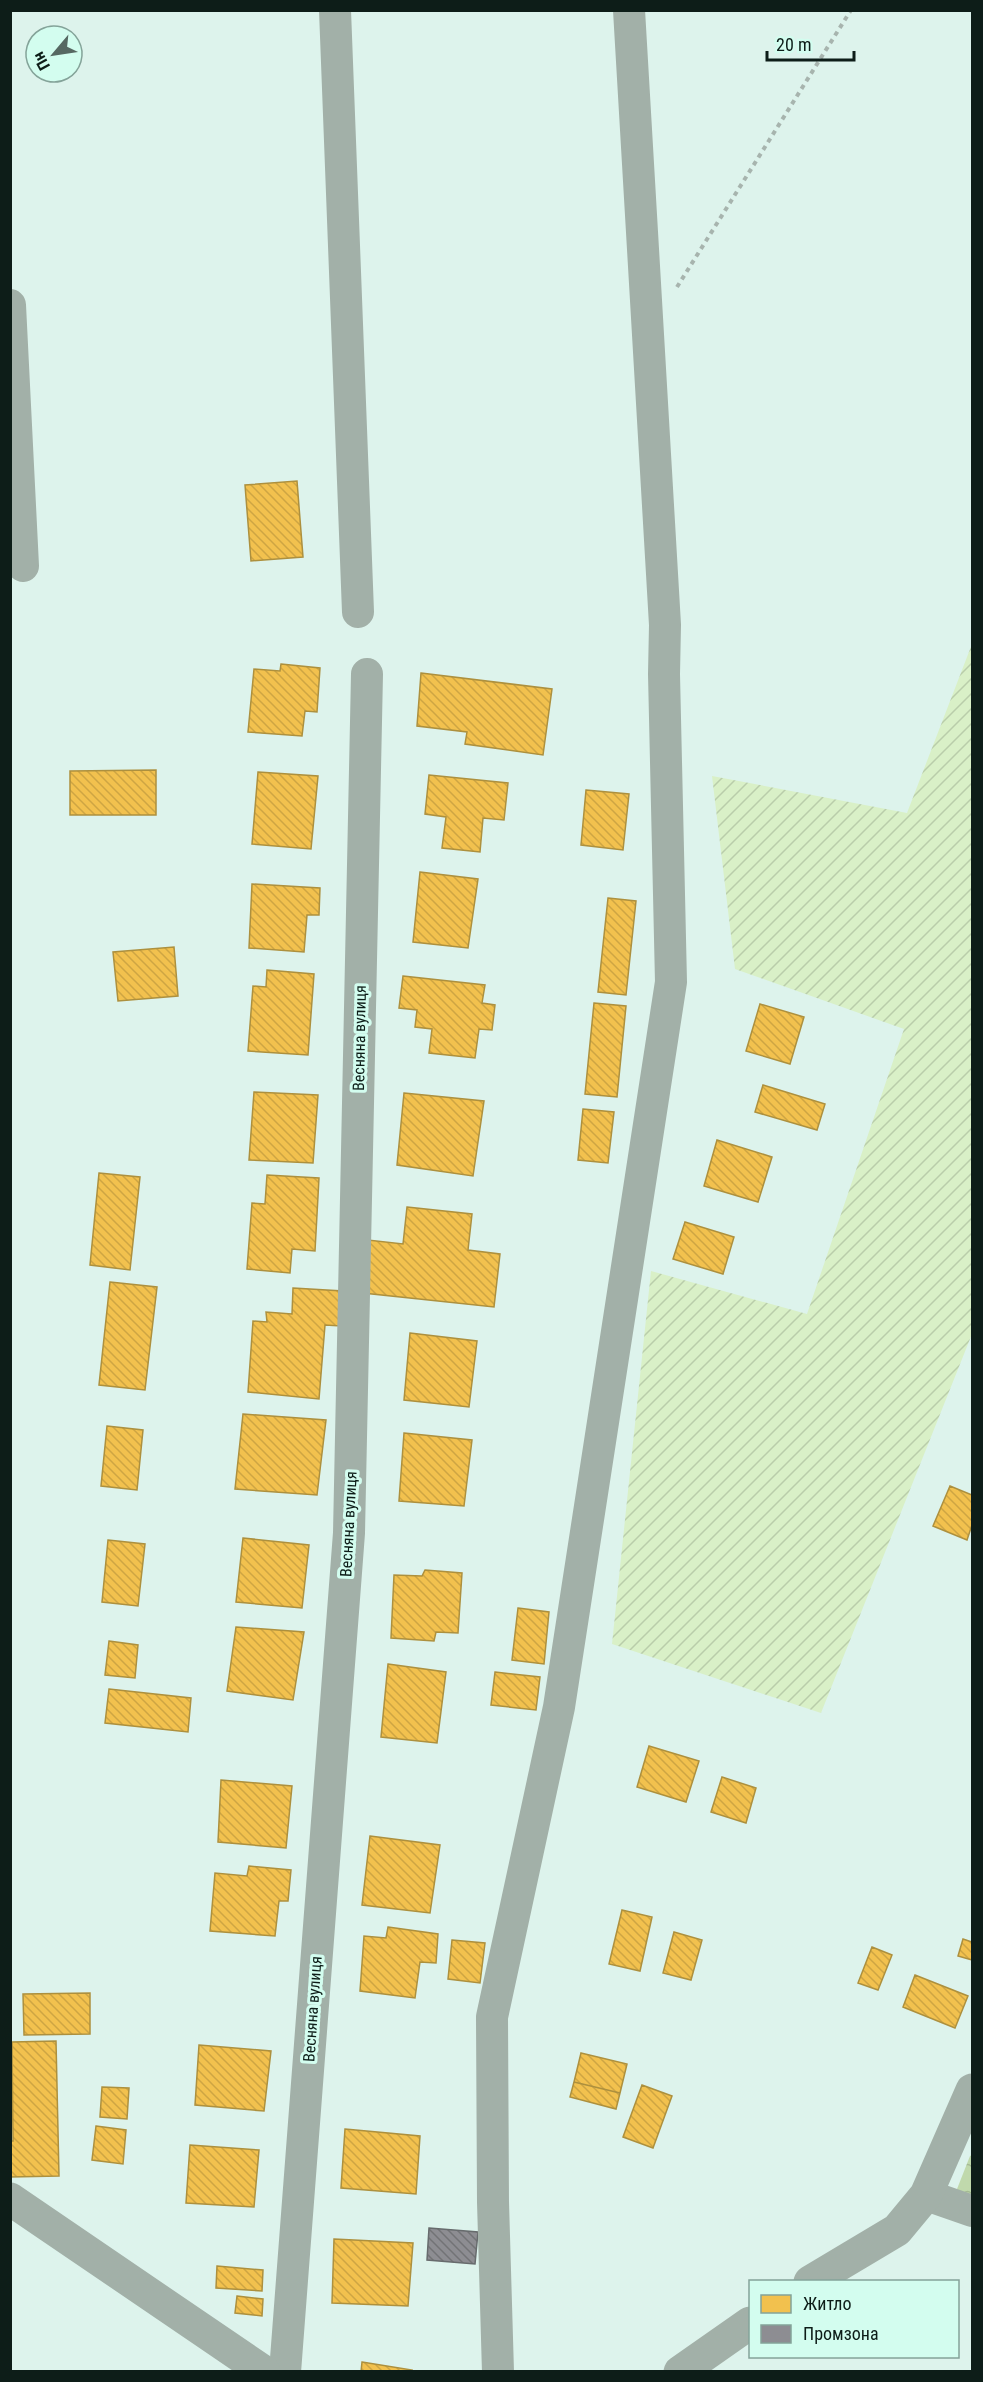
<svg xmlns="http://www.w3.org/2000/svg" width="983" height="2382" font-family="'Roboto Condensed',sans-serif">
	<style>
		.forest { fill: url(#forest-crowns) }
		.garden { fill: url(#garden-furrows) }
		.homes { fill: url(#homes-back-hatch); stroke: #ad903e; stroke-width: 1.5 }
		.industry { fill: url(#industry-back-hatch); stroke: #676b6d; stroke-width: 1.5 }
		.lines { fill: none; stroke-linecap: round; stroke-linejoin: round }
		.path { stroke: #a7b4ae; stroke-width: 4; stroke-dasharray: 4.5 4.5; stroke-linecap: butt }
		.minor { stroke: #a2b0a8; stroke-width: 32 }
		.tertiary { stroke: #a2b0a8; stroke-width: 33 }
		.labels { text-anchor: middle; stroke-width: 6; stroke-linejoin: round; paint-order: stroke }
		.street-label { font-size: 16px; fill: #0d1d18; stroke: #d3fdef }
	</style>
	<defs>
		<pattern id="forest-crowns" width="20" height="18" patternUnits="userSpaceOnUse" patternTransform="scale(1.5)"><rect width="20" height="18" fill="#c0d9ac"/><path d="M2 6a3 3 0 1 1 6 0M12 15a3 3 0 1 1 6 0" fill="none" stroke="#a4ba93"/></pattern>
		<pattern id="garden-furrows" width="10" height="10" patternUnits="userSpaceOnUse" patternTransform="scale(1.5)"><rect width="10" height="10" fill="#d9f0c7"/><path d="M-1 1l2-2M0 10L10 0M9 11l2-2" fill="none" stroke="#b9cdaa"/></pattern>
		<pattern id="homes-back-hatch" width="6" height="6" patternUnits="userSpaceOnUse" patternTransform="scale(1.5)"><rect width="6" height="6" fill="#f2c14e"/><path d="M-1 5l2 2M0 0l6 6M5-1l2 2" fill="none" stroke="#cea543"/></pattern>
		<pattern id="industry-back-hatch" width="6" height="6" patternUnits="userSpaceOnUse" patternTransform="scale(1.5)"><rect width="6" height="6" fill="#8d8d92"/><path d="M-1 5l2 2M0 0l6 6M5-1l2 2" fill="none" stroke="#727376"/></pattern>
	</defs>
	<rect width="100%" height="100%" fill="#ddf3ec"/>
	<path class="forest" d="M972 2155V2216L957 2189 970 2156Z"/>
	<path class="garden" d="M972 644V1334L821 1713 612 1644 651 1271 807 1314 904 1029 735 969 712 776 907 813Z"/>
	<path class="homes" d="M297 481 303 557 251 561 245 485Z
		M281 664 320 668 317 712 305 711 302 736 248 732 254 669 280 671Z
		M421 673 552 689 543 755 465 744 467 732 417 726Z
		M156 770V815H70V771Z
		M258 772 318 776 311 849 252 844Z
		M429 775 508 783 504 820 483 818 480 852 442 848 446 817 425 814Z
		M586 790 629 794 623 850 581 845Z
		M420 872 478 879 468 948 413 942Z
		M252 884 320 888 319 915H307L304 952 249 948Z
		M608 898 636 901 626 995 598 992Z
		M174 947 178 996 118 1001 113 952Z
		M267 970 314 974 308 1055 248 1051 253 986 266 987Z
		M403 976 485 985 482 1003 495 1005 492 1030 479 1029 475 1058 429 1053 432 1029 415 1027 417 1010 399 1008Z
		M594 1003 626 1006 617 1097 585 1094Z
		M760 1004 804 1017 790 1064 746 1051Z
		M763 1085 825 1104 817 1130 755 1112Z
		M254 1092 318 1095 313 1163 249 1160Z
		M404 1093 484 1101 473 1176 397 1165Z
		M583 1109 614 1112 608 1163 578 1160Z
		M717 1140 772 1157 758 1202 704 1186Z
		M99 1173 140 1177 130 1270 90 1265Z
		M267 1175 319 1178 315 1251 292 1249 290 1273 247 1269 252 1203 265 1204Z
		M407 1207 472 1214 468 1250 500 1254 494 1307 363 1293 368 1240 403 1244Z
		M685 1222 734 1237 723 1274 673 1259Z
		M110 1282 157 1287 145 1390 99 1385Z
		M293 1288 343 1291 341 1326 325 1325 319 1399 248 1392 253 1321 267 1322 266 1312 292 1314Z
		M410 1333 477 1341 469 1407 404 1400Z
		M243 1414 326 1420 317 1495 235 1489Z
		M107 1426 143 1430 137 1490 101 1486Z
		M404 1433 472 1440 464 1506 399 1501Z
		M950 1486 972 1495V1525L967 1540 933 1526Z
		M243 1538 309 1545 302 1608 236 1602Z
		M108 1540 145 1544 138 1606 102 1602Z
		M425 1570 462 1573 458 1633 436 1632 434 1641 391 1638 394 1575 422 1576Z
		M518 1608 549 1612 544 1664 512 1660Z
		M236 1627 304 1632 293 1700 227 1691Z
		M109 1641 138 1645 135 1678 105 1675Z
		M388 1664 446 1672 437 1743 381 1737Z
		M495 1672 540 1677 536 1710 491 1705Z
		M109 1689 191 1698 188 1732 105 1723Z
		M649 1746 699 1761 686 1802 637 1787Z
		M722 1777 756 1788 746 1823 711 1812Z
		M221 1780 292 1786 286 1848 218 1842Z
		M370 1836 440 1845 430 1913 362 1905Z
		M249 1866 291 1870 288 1901H279L275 1936 210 1931 215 1873 247 1876Z
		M622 1910 652 1917 640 1971 609 1964Z
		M388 1927 438 1934 436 1963 420 1962 415 1998 360 1991 364 1936 386 1938Z
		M674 1932 702 1940 691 1980 663 1973Z
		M963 1939 972 1942V1960L958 1956Z
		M452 1940 485 1943 480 1983 448 1979Z
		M872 1947 892 1955 878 1990 858 1983Z
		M915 1975 968 1996 955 2028 903 2007Z
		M90 1993V2034L24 2035 23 1994Z
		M56 2041 59 2176 10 2177V2141H13L12 2042Z
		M199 2045 271 2051 264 2111 195 2105Z
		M581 2053 627 2064 620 2093 574 2082Z
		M574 2082 620 2093 616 2109 570 2097Z
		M642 2085 672 2096 653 2148 623 2137Z
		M102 2087 129 2088 127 2119 100 2117Z
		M96 2126 126 2130 123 2164 92 2160Z
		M345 2129 420 2136 416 2194 341 2188Z
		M190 2145 259 2150 254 2207 186 2203Z
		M334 2239 413 2243 408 2306 332 2303Z
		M217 2266 263 2270 262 2291 216 2288Z
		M237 2296 263 2299 262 2316 235 2313Z
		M362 2362 412 2370 411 2372H361Z"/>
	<path class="industry" d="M429 2228 478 2232 475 2264 427 2260Z"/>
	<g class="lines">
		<path class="path" d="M677 287 851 10"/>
		<path class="minor" d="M335 10 358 612
			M10 305 23 566
			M926 2195 972 2211
			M285 2372 349 1533 367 674
			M498 2372 493 2202 492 2017 559 1707 671 982 664 674 665 625 629 10"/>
		<path class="tertiary" d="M10 2199 264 2372
			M810 2282 897 2230 926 2195 972 2090
			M680 2372 750 2323"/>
	</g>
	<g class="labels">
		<g class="street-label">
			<text transform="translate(359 1038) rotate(-89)" y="6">Весняна вулиця</text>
			<text transform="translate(348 1524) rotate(-87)" y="6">Весняна вулиця</text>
			<text transform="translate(312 2009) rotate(-86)" y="6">Весняна вулиця</text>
		</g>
	</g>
	<rect width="983" height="2382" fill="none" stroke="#0d1d18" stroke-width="24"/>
	<rect x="749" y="2280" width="210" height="78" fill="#d3fdef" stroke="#84a399" stroke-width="1.5"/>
	<rect x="761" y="2295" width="30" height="18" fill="#f2c14e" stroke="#84a399" stroke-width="1.5"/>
	<text x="803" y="2310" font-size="18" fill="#0d1d18">Житло</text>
	<rect x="761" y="2325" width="30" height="18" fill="#8d8d92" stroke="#84a399" stroke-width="1.5"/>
	<text x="803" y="2340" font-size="18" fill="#0d1d18">Промзона</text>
	<g transform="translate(54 54) rotate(241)"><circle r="28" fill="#d3fdef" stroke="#84a399" stroke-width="1.5"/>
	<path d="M0-4.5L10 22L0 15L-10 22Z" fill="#566862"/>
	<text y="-9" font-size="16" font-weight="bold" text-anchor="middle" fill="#0d1d18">Пн</text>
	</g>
	<path d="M767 51v9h87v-9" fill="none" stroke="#0d1d18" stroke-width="3"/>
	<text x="776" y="51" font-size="18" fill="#0d1d18" stroke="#d3fdef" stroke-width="4.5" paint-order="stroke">20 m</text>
</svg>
